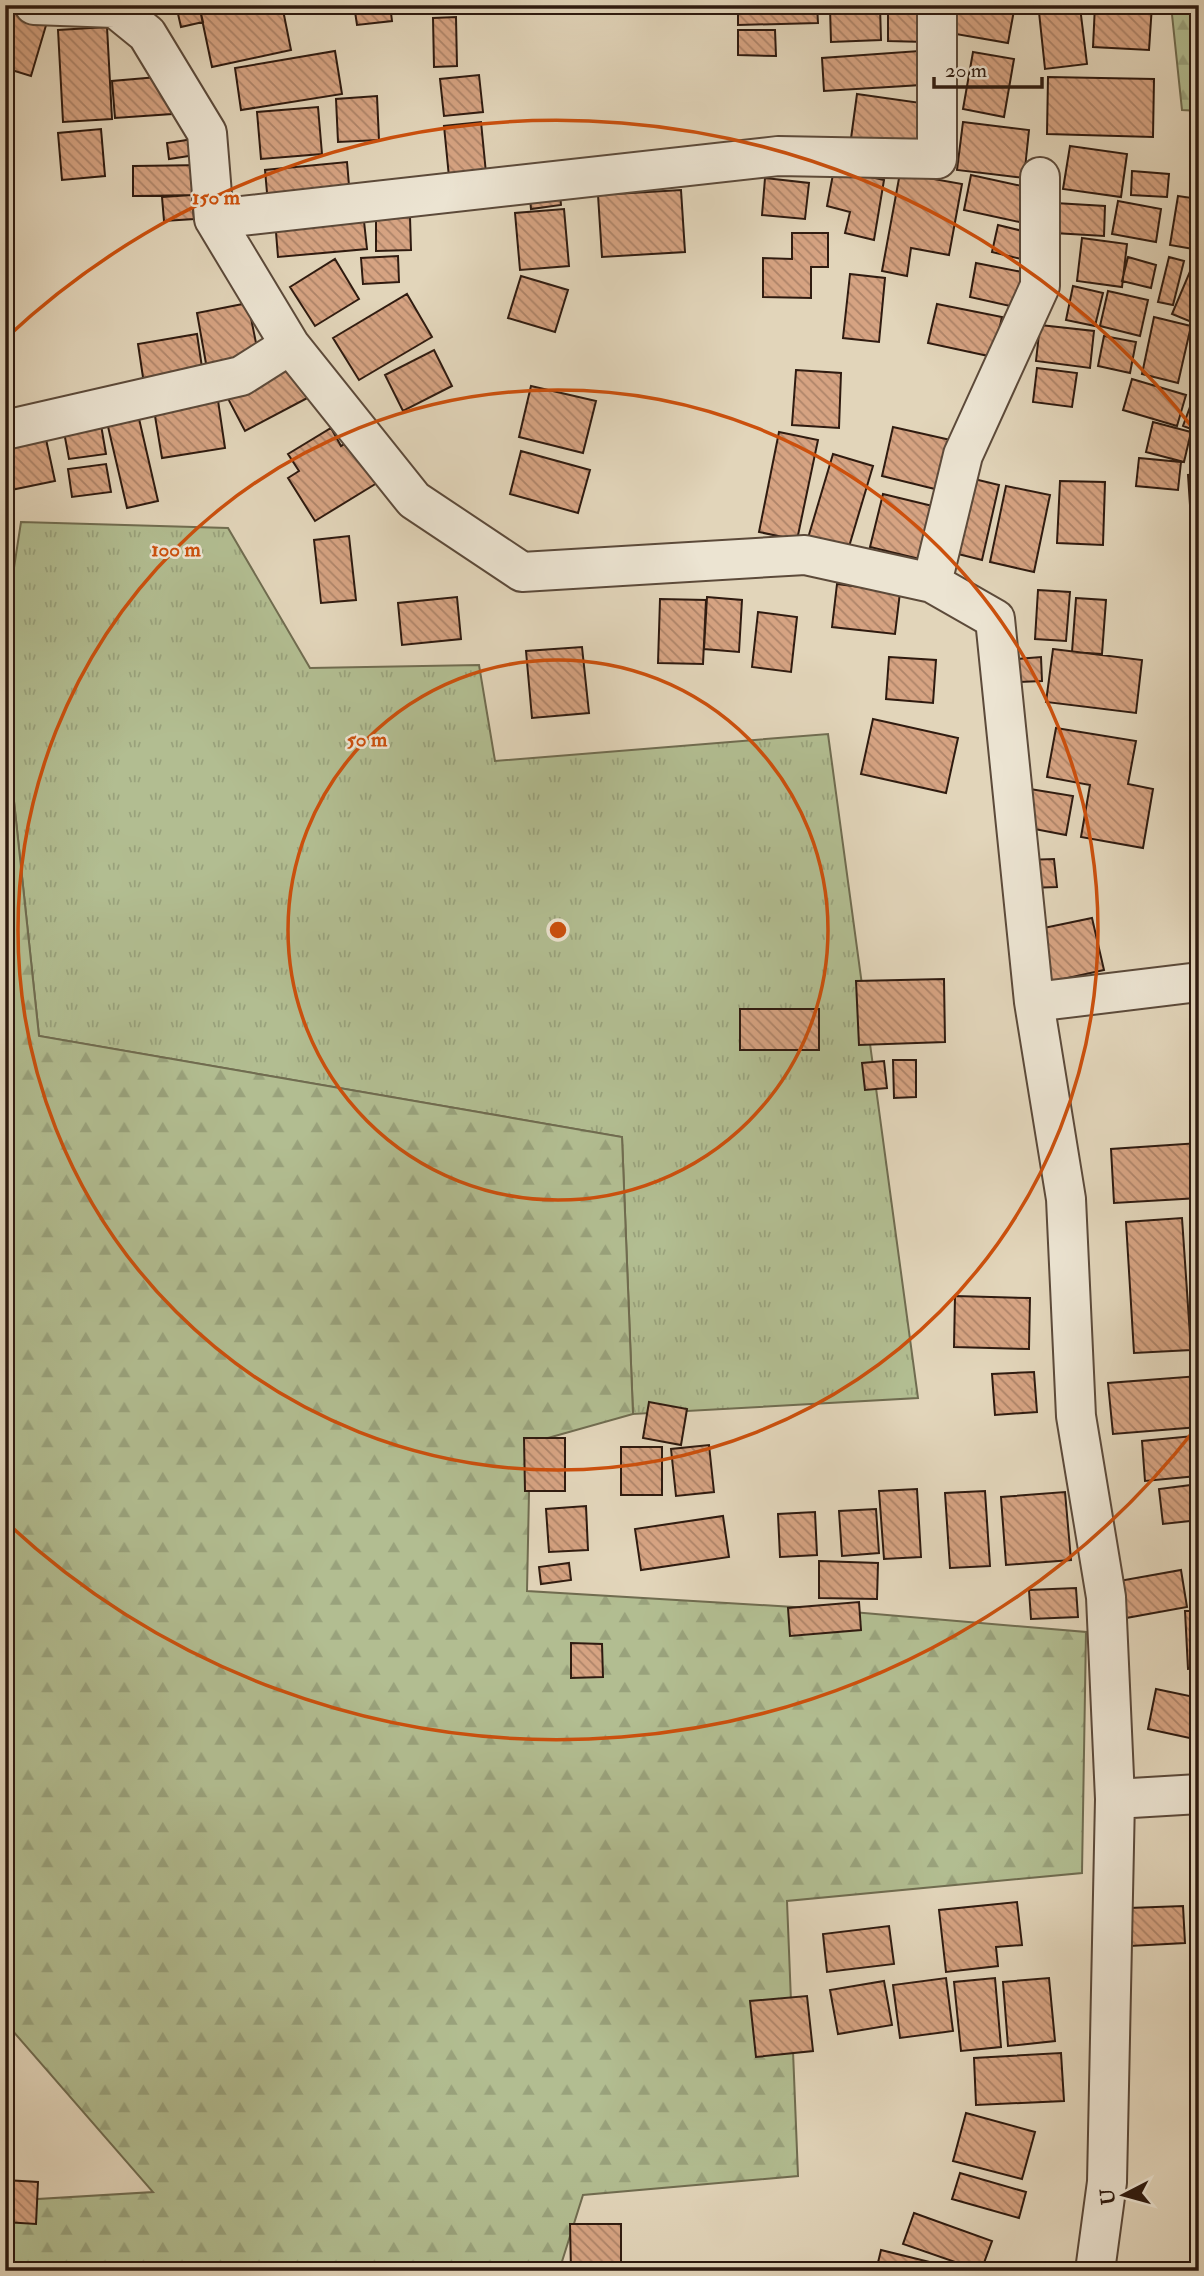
<svg xmlns="http://www.w3.org/2000/svg" width="1204" height="2276" font-family="'IM FELL Double Pica',serif">
	<style>
		.grass { fill: url(#grass-tufts); stroke: #706c50; stroke-width: 2 }
		.forest { fill: url(#forest-firs); stroke: #706c50; stroke-width: 2 }
		.building { fill: url(#building-back-hatch); stroke: #2f1b10; stroke-width: 2 }
		.lines { fill: none; stroke-linecap: round; stroke-linejoin: round }
		.minor-casing { stroke: #5c4a3a; stroke-width: 42 }
		.minor { stroke: #ece4d2; stroke-width: 38 }
		.ring { fill: none; stroke: #cc500d; stroke-width: 3.5 }
		.centre { fill: #cc500d; stroke: #ece4d2; stroke-width: 3.5 }
		.ring-label { font-size: 21px; text-anchor: middle; font-weight: bold; fill: #cc500d; stroke: #ece4d2; stroke-width: 5; stroke-linejoin: round; paint-order: stroke }
	</style>
	<defs>
		<pattern id="grass-tufts" width="24" height="20" patternUnits="userSpaceOnUse" patternTransform="scale(1.75)"><rect width="24" height="20" fill="#b2bd91"/><path d="M3 7l-1-3M5 7V3M7 7l1-3M15 17l-1-3M17 17v-4M19 17l1-3" fill="none" stroke="#99a27c"/></pattern>
		<pattern id="forest-firs" width="22" height="20" patternUnits="userSpaceOnUse" patternTransform="scale(1.75)"><rect width="22" height="20" fill="#b2bd91"/><path d="M5 1l3.5 6h-7zM16 11l3.5 6h-7z" fill="#99a27c"/></pattern>
		<pattern id="building-back-hatch" width="6" height="6" patternUnits="userSpaceOnUse" patternTransform="scale(1.75)"><rect width="6" height="6" fill="#d6a382"/><path d="M-1 5l2 2M0 0l6 6M5-1l2 2" fill="none" stroke="#ae8469"/></pattern>
	</defs>
	<rect width="100%" height="100%" fill="#e2d5ba"/>
	<filter id="stains"><feTurbulence type="fractalNoise" baseFrequency=".00286" numOctaves="4"/><feColorMatrix values="0 0 0 0 .2 0 0 0 0 .09 0 0 0 0 .02 0 0 0 .5 -.17"/></filter>
	<radialGradient id="worn" r=".72"><stop offset=".6" stop-color="#630" stop-opacity="0"/><stop offset="1" stop-color="#630" stop-opacity=".3"/></radialGradient>
	<path class="grass" d="M21 522 228 528 310 668 479 665 495 761 828 734 918 1398 633 1414 622 1137 39 1036 5 717V626Z"/>
	<path class="forest" d="M1171 5H1199V111L1182 110Z
		M5 717 39 1036 622 1137 633 1414 530 1443 527 1591 794 1607 1086 1632 1082 1873 787 1901 798 2176 583 2195 559 2271H5V2201L153 2192 5 2022Z"/>
	<path class="building" d="M176 5H199L203 22 181 27Z
		M199 5H282L291 50 212 67Z
		M354 5H390L392 21 357 25Z
		M738 5H817L818 23 738 25Z
		M954 5H1015L1008 43 950 33Z
		M1095 5H1152L1149 50 1093 47Z
		M880 6 881 40 831 42 830 8Z
		M888 7H926L925 42 888 41Z
		M1080 7 1087 64 1045 69 1039 12Z
		M5 9 47 22 31 76 5 68Z
		M456 17 457 66 434 67 433 18Z
		M107 27 112 119 63 122 58 30Z
		M738 30H775L776 56 738 55Z
		M335 51 342 94 241 110 235 68Z
		M919 51 921 85 824 91 822 58Z
		M973 52 1014 59 1004 117 963 109Z
		M479 75 483 112 444 116 440 79Z
		M169 76 172 114 115 118 112 81Z
		M1048 77 1154 79 1153 137 1047 134Z
		M857 94 928 104 921 155 850 146Z
		M377 96 379 140 338 142 336 99Z
		M318 107 322 154 261 159 257 112Z
		M481 122 486 173 449 177 444 126Z
		M963 122 1029 130 1024 178 957 170Z
		M101 129 105 176 62 180 58 133Z
		M200 138 202 154 169 159 167 143Z
		M1070 146 1127 154 1121 197 1063 189Z
		M347 162 350 197 268 204 265 170Z
		M205 165V195L133 196V166Z
		M834 169 884 180 874 240 845 233 850 212 827 206Z
		M1132 171 1169 174 1167 197 1131 195Z
		M900 173 962 184 949 255 911 248 907 276 882 271Z
		M971 175 1031 188 1024 223 964 210Z
		M765 178 809 183 805 219 762 215Z
		M559 183 561 205 531 209 529 187Z
		M681 190 685 252 602 257 598 195Z
		M192 195 194 219 164 221 162 197Z
		M1178 196 1199 199V250L1170 245Z
		M1118 201 1161 209 1156 242 1112 234Z
		M1055 203 1105 206 1104 236 1054 233Z
		M564 209 569 266 520 270 515 213Z
		M363 212 367 249 278 257 275 220Z
		M410 217 411 250 376 251V218Z
		M998 225 1035 234 1029 261 992 252Z
		M792 233H828V267H811V298L763 297V258L792 259Z
		M1082 238 1127 244 1122 287 1077 281Z
		M398 256 399 282 363 284 361 258Z
		M1128 257 1156 265 1151 288 1122 281Z
		M1169 257 1184 261 1173 305 1158 302Z
		M335 259 359 299 315 326 290 287Z
		M976 263 1027 273 1019 308 970 297Z
		M1191 269 1199 273V325L1172 314Z
		M850 274 885 278 879 342 843 338Z
		M521 276 568 290 555 332 508 318Z
		M1073 286 1103 293 1095 326 1066 320Z
		M1108 291 1148 300 1140 336 1100 326Z
		M407 294 432 337 359 380 333 338Z
		M248 303 259 358 207 369 197 313Z
		M937 304 1002 317 993 357 928 343Z
		M1154 317 1191 326 1178 383 1142 374Z
		M1040 325 1094 331 1090 368 1036 361Z
		M197 334 203 374 144 384 138 344Z
		M1104 336 1136 342 1130 373 1098 366Z
		M434 350 452 386 403 411 385 375Z
		M292 355 313 395 245 431 224 391Z
		M1037 368 1077 373 1072 407 1033 402Z
		M796 370 841 373 839 428 792 425Z
		M1132 379 1186 395 1177 426 1123 410Z
		M531 386 596 401 583 453 519 437Z
		M216 387 225 448 162 458 152 398Z
		M1193 399 1199 402V432L1183 426Z
		M137 410 158 501 127 508 106 418Z
		M1153 422 1191 432 1184 462 1146 452Z
		M101 425 106 454 69 459 64 432Z
		M893 427 955 441 943 491 882 476Z
		M331 428 341 446 351 440 377 483 315 521 288 478 299 471 288 454Z
		M44 430 55 481 11 490 5 464V438Z
		M779 432 818 440 797 540 759 532Z
		M521 451 590 470 578 513 510 494Z
		M833 454 873 466 848 550 808 538Z
		M1139 458 1181 462 1178 490 1136 486Z
		M106 464 111 492 72 497 68 469Z
		M1199 474V520H1191L1188 475Z
		M970 478 999 485 982 560 954 553Z
		M1060 481 1105 482 1103 545 1057 543Z
		M1006 486 1050 495 1034 572 990 562Z
		M883 494 945 509 932 562 870 547Z
		M349 536 356 600 321 603 314 540Z
		M837 584 900 592 895 634 832 627Z
		M1038 590 1070 592 1066 641 1035 639Z
		M457 597 461 639 402 645 398 603Z
		M707 597 742 600 739 652 704 649Z
		M1076 598 1106 600 1102 654 1072 652Z
		M660 599 706 600 703 664 658 663Z
		M758 612 797 617 791 672 752 667Z
		M582 647 589 713 532 718 526 651Z
		M1053 649 1142 660 1136 713 1046 702Z
		M889 657 936 660 933 703 886 699Z
		M1041 657 1042 681 1019 682 1017 659Z
		M873 719 958 738 946 793 861 774Z
		M1056 728 1136 741 1128 784 1153 789 1143 848 1081 837 1090 785 1047 777Z
		M1030 789 1073 796 1066 835 1024 827Z
		M1054 859 1057 887 1029 888 1026 860Z
		M1092 918 1104 970 1045 983 1034 930Z
		M944 979 945 1042 859 1045 856 981Z
		M740 1009H819V1050H740Z
		M893 1060H916V1097L894 1098Z
		M884 1061 887 1088 865 1090 862 1063Z
		M1199 1143V1198L1114 1203 1111 1149Z
		M1182 1218 1191 1350 1134 1353 1126 1222Z
		M1191 1270H1199V1357L1195 1358Z
		M955 1296 1030 1298 1029 1349 954 1347Z
		M1034 1372 1037 1412 995 1415 992 1374Z
		M1199 1376V1427L1113 1434 1108 1383Z
		M649 1402 687 1409 681 1445 643 1438Z
		M1193 1436 1197 1476 1145 1481 1142 1441Z
		M524 1438H565V1491H525Z
		M709 1445 714 1492 676 1496 671 1449Z
		M621 1447H662V1495H621Z
		M1199 1484V1520L1163 1524 1159 1489Z
		M917 1489 921 1557 884 1559 879 1491Z
		M985 1491 990 1566 950 1568 945 1493Z
		M1065 1492 1071 1560 1006 1565 1001 1497Z
		M586 1506 588 1550 549 1552 546 1509Z
		M876 1509 879 1553 842 1556 839 1511Z
		M815 1512 817 1555 780 1557 778 1514Z
		M723 1516 729 1557 641 1570 635 1529Z
		M819 1561 878 1563 877 1599 819 1598Z
		M569 1563 571 1580 541 1584 539 1567Z
		M1181 1570 1187 1607 1126 1618 1119 1581Z
		M1076 1588 1078 1617 1031 1619 1029 1590Z
		M859 1602 861 1630 790 1636 788 1608Z
		M1185 1611H1199V1668L1188 1669Z
		M571 1643 602 1644 603 1677 571 1678Z
		M1156 1689 1199 1698V1740L1148 1729Z
		M1017 1902 1022 1945 996 1947 998 1966 946 1972 939 1910Z
		M1183 1906 1185 1943 1130 1946 1129 1908Z
		M889 1926 894 1964 827 1972 823 1934Z
		M946 1978 953 2031 900 2038 893 1985Z
		M995 1978 1001 2047 961 2051 954 1982Z
		M1049 1978 1055 2041 1008 2046 1003 1982Z
		M884 1981 892 2025 838 2034 830 1990Z
		M807 1996 813 2051 756 2057 750 2001Z
		M1061 2053 1064 2101 976 2105 974 2058Z
		M966 2113 1035 2132 1022 2179 953 2161Z
		M960 2173 1026 2192 1019 2218 952 2199Z
		M5 2180 38 2182 36 2224 5 2222Z
		M914 2213 992 2241 981 2271 903 2244Z
		M570 2224H621V2271H571Z
		M881 2250 962 2270 876 2271Z"/>
	<g class="lines">
		<g class="minor-casing">
			<path id="minor" d="M34 5 115 8 147 34 207 133 214 219 290 345 414 500 522 572 805 555 932 583 995 619 1034 1002 1066 1199 1076 1416 1106 1597 1115 1799 1107 2182 1095 2271
				M214 219 778 156 937 159V5
				M5 430 241 376 290 345
				M932 583 963 455 1040 286V177
				M1034 1002 1199 982
				M1115 1799 1199 1794"/>
		</g>
		<use href="#minor" class="minor"/>
	</g>
	<g class="ring">
		<circle cx="558" cy="930" r="270"/>
		<circle cx="558" cy="930" r="540"/>
		<path d="M1196 1428A809 809 0 0 1 6 1522M6 338A809 809 0 0 1 1196 432"/>
	</g>
	<circle cx="558" cy="930" r="10" class="centre"/>
	<g class="ring-label">
		<text x="216" y="204">150 m</text>
		<text x="176" y="556">100 m</text>
		<text x="367" y="746">50 m</text>
	</g>
	<rect width="1204" height="2276" fill="none" stroke="#e2d5ba" stroke-width="28"/>
	<rect x="7" y="7" width="1190" height="2262" fill="none" stroke="#2f1b10" stroke-width="3.5"/>
	<rect x="14" y="14" width="1176" height="2248" fill="none" stroke="#2f1b10" stroke-width="2"/>
	<g transform="translate(1124 2195) rotate(264)" stroke="#ece4d2" stroke-width="5" paint-order="stroke">
	<path d="M0-5L12 26L0 18L-12 26Z" fill="#2f1b10"/>
	<text y="-10" font-size="19" font-weight="bold" text-anchor="middle" fill="#2f1b10">U</text>
	</g>
	<path d="M934 77v10h108v-10" fill="none" stroke="#2f1b10" stroke-width="3.5"/>
	<text x="945" y="77" font-size="21" fill="#2f1b10" stroke="#ece4d2" stroke-width="5" paint-order="stroke">20 m</text>
	<rect width="100%" height="100%" filter="url(#stains)"/>
	<rect width="100%" height="100%" fill="url(#worn)"/>
</svg>
